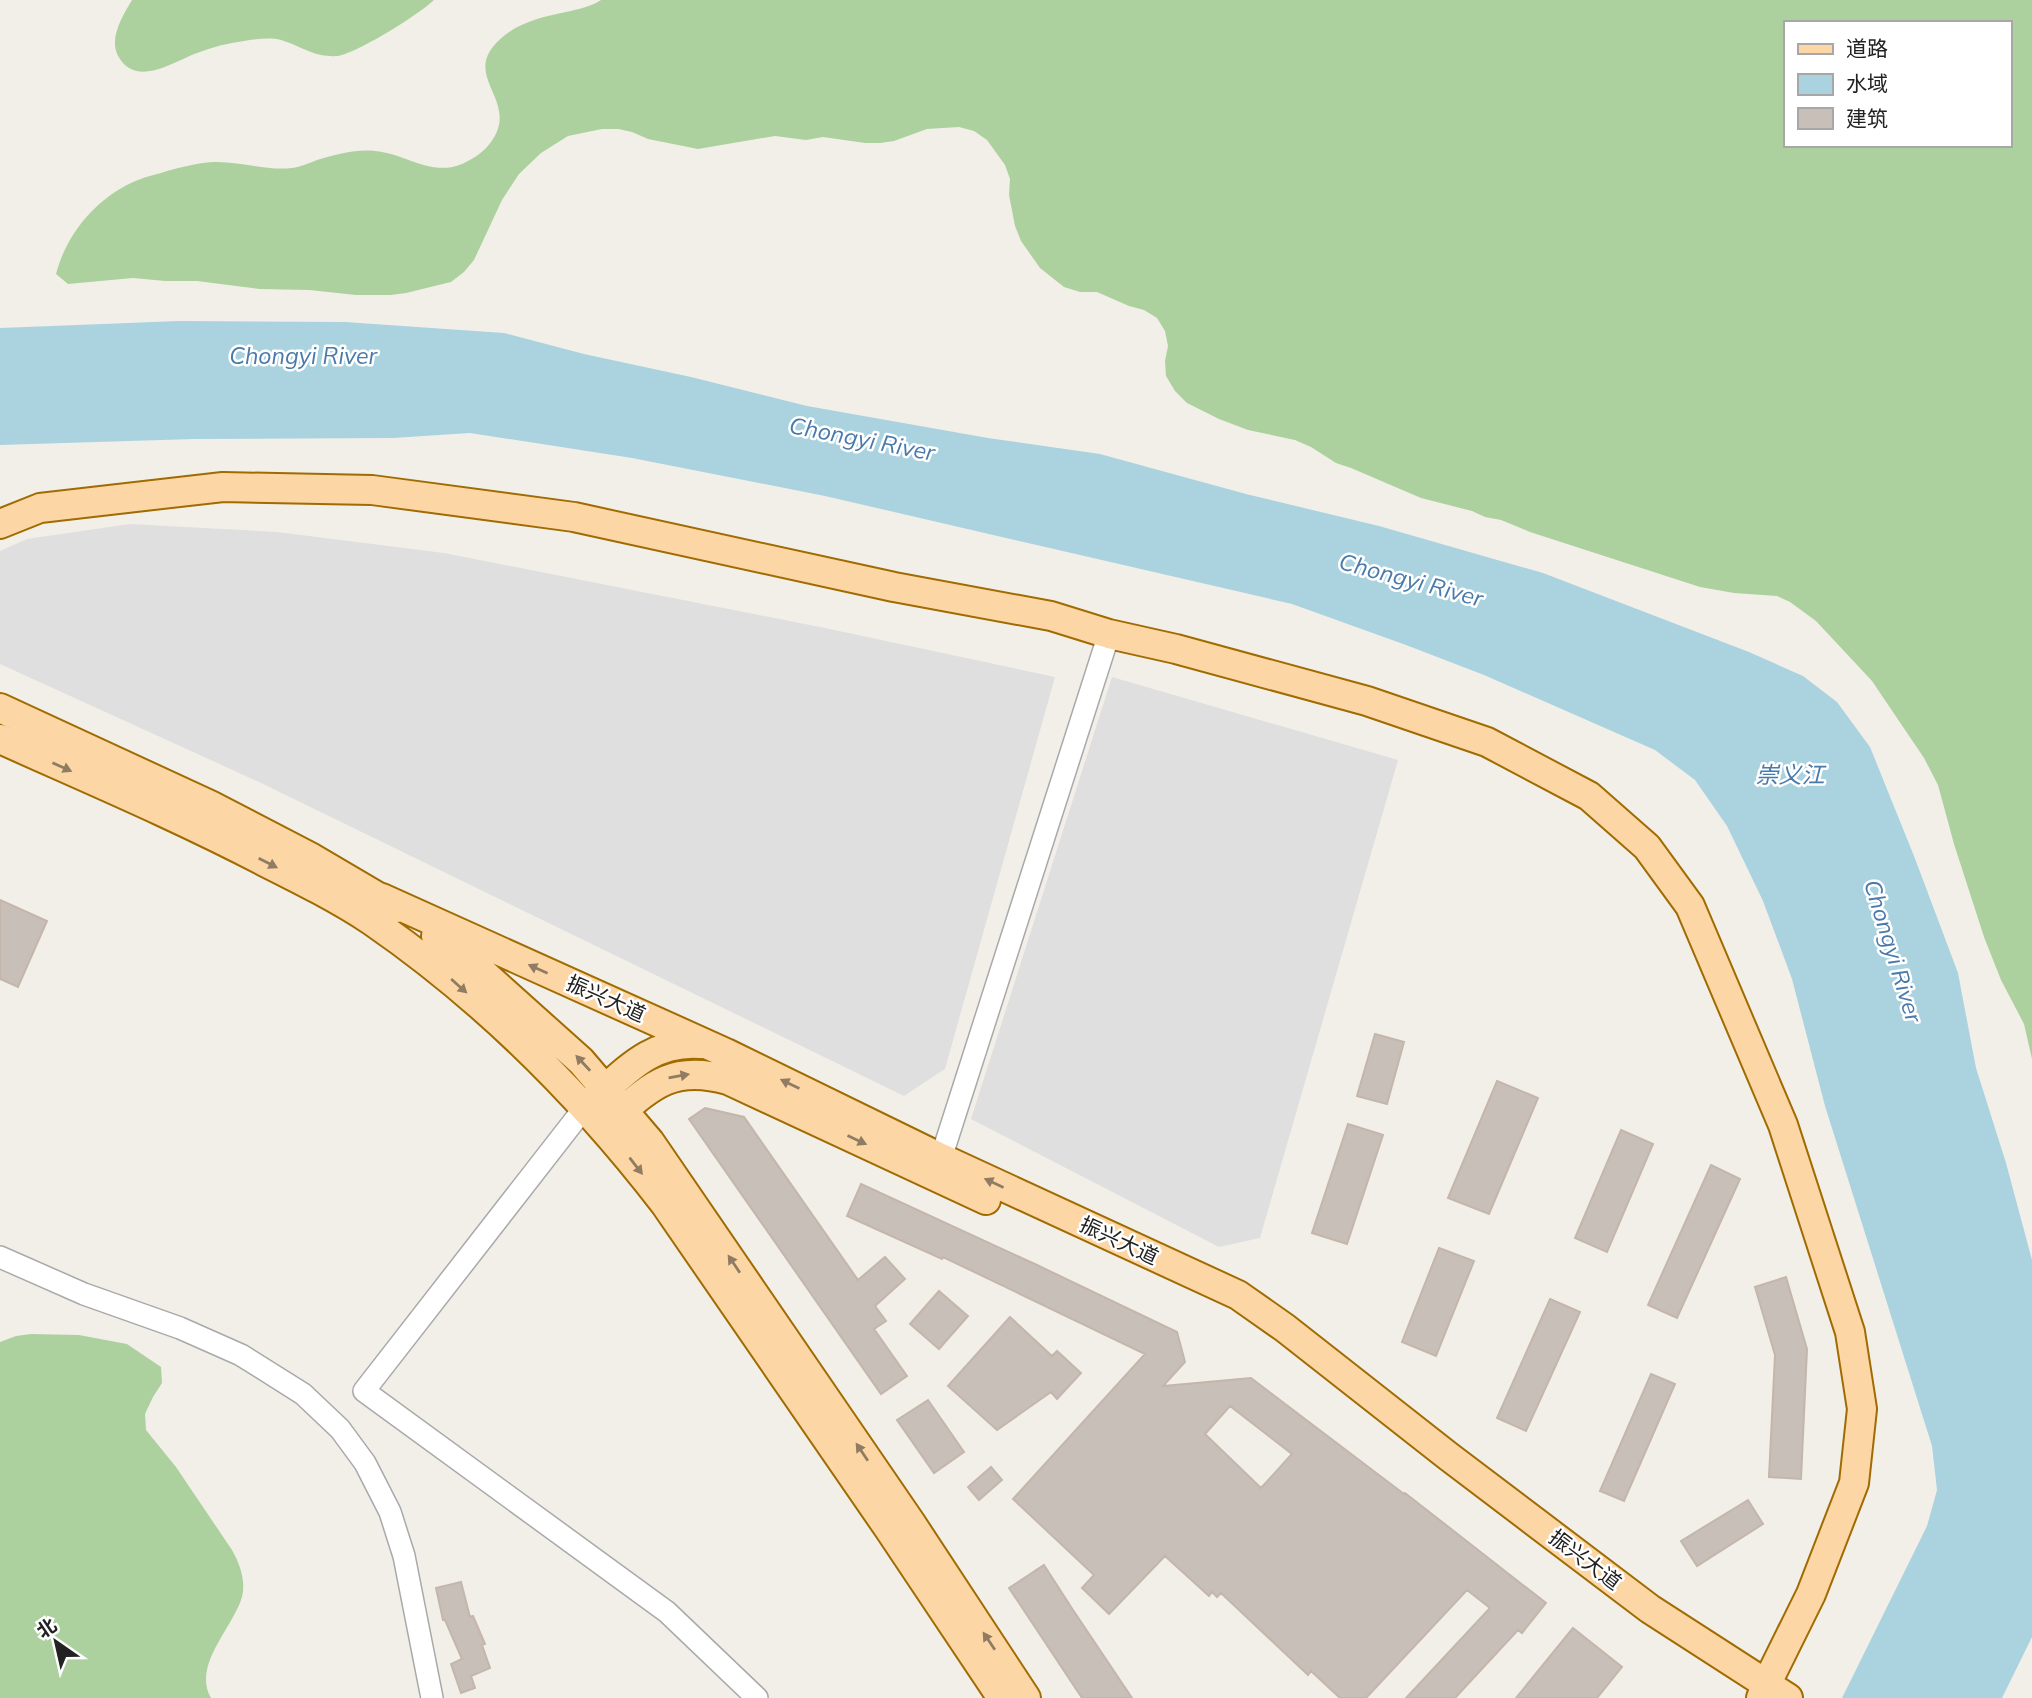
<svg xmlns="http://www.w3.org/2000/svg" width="2032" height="1698" font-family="Mulish,'Noto Sans SC',sans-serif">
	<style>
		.residential { fill: #e0dfdf }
		.forest { fill: #add19e; fill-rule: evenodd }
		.water { fill: #aad3df }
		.building { fill: #c7bfb8; stroke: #c4b6ab; stroke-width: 2; fill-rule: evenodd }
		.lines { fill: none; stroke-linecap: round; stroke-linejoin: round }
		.minor-casing { stroke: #a9a9a9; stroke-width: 24 }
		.major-casing { stroke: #a06b00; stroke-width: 32 }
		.minor { stroke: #fff; stroke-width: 21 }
		.major { stroke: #fcd6a4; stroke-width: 28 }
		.oneway { fill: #8f7c63 }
		.labels { text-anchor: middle; stroke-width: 5; stroke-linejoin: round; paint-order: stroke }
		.street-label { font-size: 21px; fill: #222; stroke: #fff }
		.water-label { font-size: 23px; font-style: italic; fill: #4a7aab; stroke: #fff }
	</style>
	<rect width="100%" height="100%" fill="#f2efe9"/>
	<path class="residential" d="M130 524 277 532 444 553 825 628 1055 677 945 1069 904 1096 259 782 0 664V551L27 539Z
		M1112 677 1398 760 1260 1238 1219 1247 971 1119Z"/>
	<path class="forest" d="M132 0H434C418 15 363 49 342 55 336 57 328 56 321 55 307 52 295 44 281 40 271 37 255 39 244 41 228 43 212 47 197 53 175 61 138 87 120 59 107 41 122 17 132 0Z
		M601 0H2032V1059L2024 1024 2001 980 1984 937 1954 844 1938 785 1924 758 1872 681 1816 621 1790 602 1777 596 1734 593 1700 587 1530 532 1501 520 1485 517 1472 511 1421 498 1351 468 1336 463 1311 447 1295 440 1248 430 1219 419 1187 403 1175 391 1166 376 1165 361 1168 346 1165 331 1157 318 1144 310 1129 306 1097 292H1080L1064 287 1040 268 1021 241 1015 226 1009 195 1010 179 1005 165 987 140 974 131 959 127 927 129 894 141 880 143H865L823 137 806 140 775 136 698 149 648 139 632 132 618 129H602L568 136 541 153 519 174 502 200 474 260 464 272 451 282 406 293 391 295H356L309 290 259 289 197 281H165L133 278 68 284 56 274C66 235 95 200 131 183 143 177 155 175 167 171 182 167 197 163 213 162 240 161 265 171 292 168 301 167 309 163 317 160 335 155 356 149 375 151 404 153 431 177 462 164 473 159 484 152 491 142 519 104 468 80 492 48 509 25 540 17 566 12 579 9 590 7 601 0ZM1785 23H2009V145H1785Z
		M31 1334 79 1335 127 1344 161 1367 162 1383 153 1397 145 1414 146 1430 176 1467 232 1550C240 1564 246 1581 242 1597 233 1628 192 1665 211 1698H0V1342L16 1336Z"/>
	<path class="water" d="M179 321 345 322 504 333 584 354 691 377 807 406 988 438 1100 454 1246 494 1379 526 1543 573 1749 652 1803 676 1837 702 1870 747 1914 856 1958 973 1976 1068 2006 1163 2032 1260V1637L2002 1698H1842L1927 1526 1937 1490 1932 1446 1825 1106 1792 979 1763 901 1727 826 1695 780 1655 750 1484 675 1406 645 1292 604 825 496 632 458 470 433 393 438 194 439 0 445V328Z"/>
	<path class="building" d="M0 900 47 921 18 987 0 979Z
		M1375 1034 1404 1042 1387 1104 1357 1096Z
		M1497 1081 1538 1098 1489 1214 1448 1198Z
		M705 1108 744 1117 858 1280 885 1257 905 1279 875 1306 886 1321 874 1329 907 1376 881 1394 689 1119Z
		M1348 1124 1383 1135 1347 1244 1312 1233Z
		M1621 1130 1653 1144 1607 1252 1575 1238Z
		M1711 1165 1740 1179 1677 1318 1648 1305Z
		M861 1184 1037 1265 1177 1332 1185 1362 1163 1386 1251 1378 1404 1494 1405 1493 1546 1603 1522 1633 1518 1630 1455 1698H1406L1490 1608 1467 1590 1366 1698H1340L1311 1671 1308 1675 1221 1593 1217 1597 1212 1592 1209 1596 1165 1556 1109 1614 1082 1588 1094 1575 1013 1499 1145 1354 943 1257 942 1259 847 1216ZM1230 1406 1292 1454 1261 1488 1205 1434Z
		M1439 1248 1474 1261 1436 1356 1402 1342Z
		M1786 1277 1807 1349 1801 1479 1769 1477 1775 1355 1755 1287Z
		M939 1291 968 1316 939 1349 910 1324Z
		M1550 1299 1580 1312 1526 1431 1497 1418Z
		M1010 1317 1052 1356 1057 1351 1081 1373 1057 1399 1051 1392 997 1430 948 1386Z
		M1651 1374 1675 1384 1624 1501 1600 1491Z
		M928 1400 964 1452 934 1473 897 1420Z
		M991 1467 1002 1480 979 1500 968 1487Z
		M1748 1500 1763 1524 1697 1566 1681 1541Z
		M1044 1565 1073 1610 1132 1698H1082L1009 1588Z
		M461 1582 470 1617 473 1616 485 1644 482 1645 490 1668 471 1676 475 1688 461 1693 451 1664 462 1659 445 1620H443L436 1588Z
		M1573 1628 1622 1667 1597 1698H1516Z"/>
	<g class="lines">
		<g class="minor-casing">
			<path id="minor" d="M585 1107 364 1391 667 1612 757 1698
				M935 1170 941 1158 1109 634
				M0 1257 84 1294 180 1328 241 1355 303 1394 340 1429 365 1463 390 1512 404 1556 432 1698"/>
		</g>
		<g class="major-casing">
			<path id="major" d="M0 524 40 508 223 487 372 490 574 517 894 587 1051 616 1109 634 1176 649 1367 701 1487 742 1589 796 1647 847 1690 906 1783 1125 1850 1332 1862 1409 1854 1483 1811 1594 1766 1685 1761 1698
				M0 708 210 805 312 858 397 908
				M0 739C89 779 179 817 265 862 301 880 339 899 372 921 485 999 582 1096 665 1204L889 1529 1002 1698
				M382 898 726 1053 941 1158 1238 1295 1285 1328 1448 1456 1650 1609 1788 1698
				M436 936 464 956 581 1061 650 1142 911 1523 1026 1698
				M592 1101C626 1071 652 1040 701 1044
				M611 1121C651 1086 672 1064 728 1080L986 1200"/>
		</g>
		<use href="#minor" class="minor"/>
		<use href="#major" class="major"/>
	</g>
	<defs><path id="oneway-solid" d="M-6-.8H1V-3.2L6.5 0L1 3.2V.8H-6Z" transform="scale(1.75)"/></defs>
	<g class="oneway">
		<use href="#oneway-solid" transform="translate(62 767) rotate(24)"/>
		<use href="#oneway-solid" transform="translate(268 863) rotate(27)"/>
		<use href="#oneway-solid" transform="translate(538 969) rotate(-156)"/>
		<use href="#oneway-solid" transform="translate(459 986) rotate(42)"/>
		<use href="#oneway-solid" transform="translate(583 1063) rotate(-133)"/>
		<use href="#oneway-solid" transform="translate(679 1076) rotate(-10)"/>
		<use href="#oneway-solid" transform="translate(790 1084) rotate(-154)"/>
		<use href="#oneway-solid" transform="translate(857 1140) rotate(25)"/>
		<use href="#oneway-solid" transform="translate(636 1166) rotate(52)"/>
		<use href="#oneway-solid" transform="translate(994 1183) rotate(-155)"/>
		<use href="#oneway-solid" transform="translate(734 1264) rotate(-124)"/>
		<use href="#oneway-solid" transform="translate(862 1452) rotate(-124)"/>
		<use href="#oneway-solid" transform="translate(989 1641) rotate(-124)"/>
	</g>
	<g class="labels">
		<g class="street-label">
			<text transform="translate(606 999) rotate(24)" y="7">振兴大道</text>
			<text transform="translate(1119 1241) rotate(25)" y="7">振兴大道</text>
			<text transform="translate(1585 1560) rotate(37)" y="7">振兴大道</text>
		</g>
		<g class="water-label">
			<text x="303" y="364">Chongyi River</text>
			<text transform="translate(862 439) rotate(11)" y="8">Chongyi River</text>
			<text transform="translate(1411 580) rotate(15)" y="8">Chongyi River</text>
			<text x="1790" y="783">崇义江</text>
			<text transform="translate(1893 951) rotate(73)" y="8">Chongyi River</text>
		</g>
	</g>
	<rect x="1784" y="21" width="228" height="126" fill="#ffffff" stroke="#a7a7a7" stroke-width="2"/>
	<rect x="1798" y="44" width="35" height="10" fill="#fcd6a4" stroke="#a7a7a7" stroke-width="2"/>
	<text x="1846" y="56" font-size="21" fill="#222222">道路</text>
	<rect x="1798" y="74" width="35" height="21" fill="#aad3df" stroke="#a7a7a7" stroke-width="2"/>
	<text x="1846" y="91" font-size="21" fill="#222222">水域</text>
	<rect x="1798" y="108" width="35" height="21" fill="#c7bfb8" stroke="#a7a7a7" stroke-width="2"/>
	<text x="1846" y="126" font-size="21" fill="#222222">建筑</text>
	<g transform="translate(56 1642) rotate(326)" stroke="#ffffff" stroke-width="5" paint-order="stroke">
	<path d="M0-5L12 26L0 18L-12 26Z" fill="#222222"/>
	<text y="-10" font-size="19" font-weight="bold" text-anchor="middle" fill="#222222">北</text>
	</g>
</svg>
